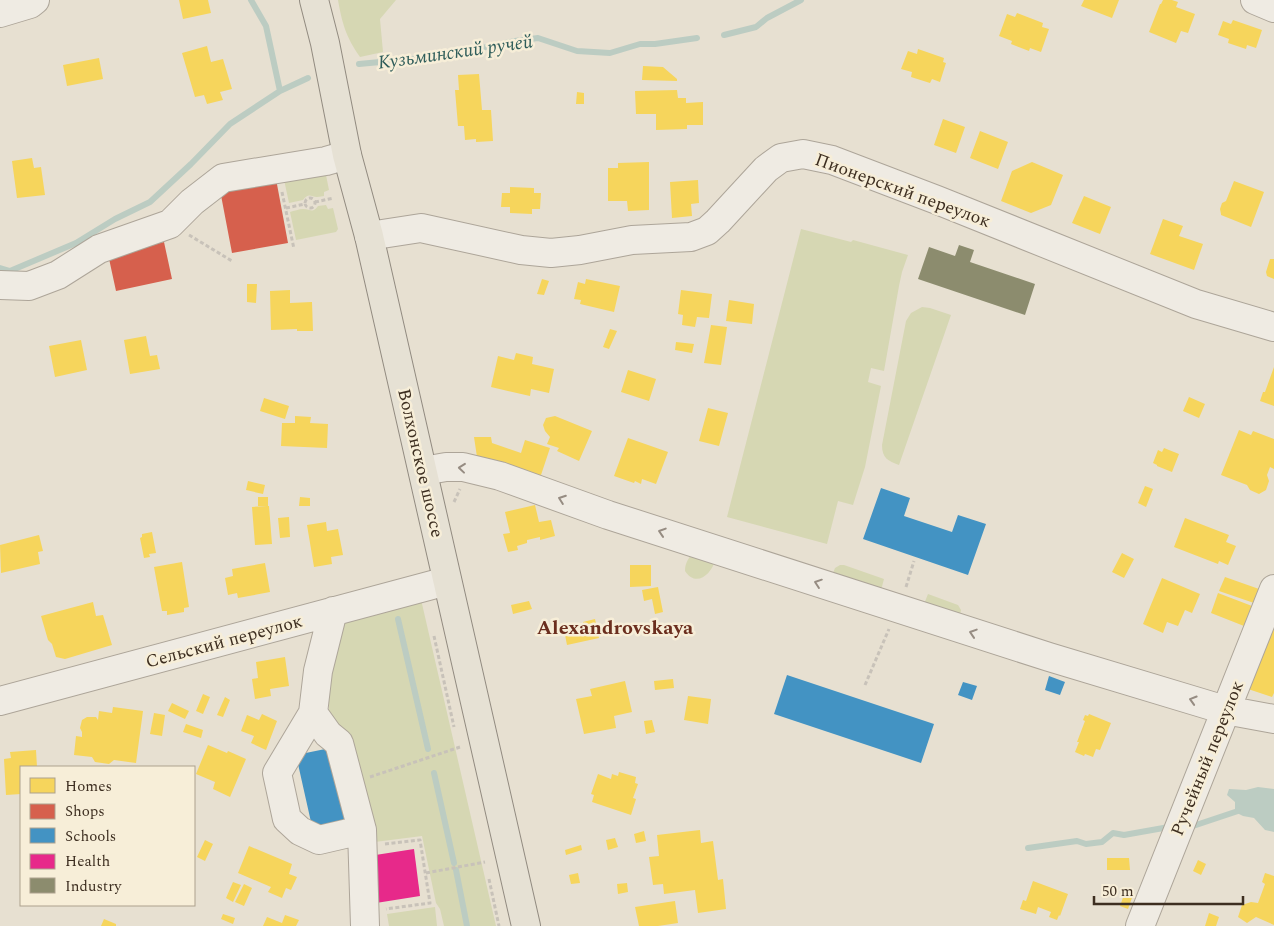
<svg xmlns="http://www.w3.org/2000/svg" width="1274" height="926" font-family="Spectral,serif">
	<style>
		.green { fill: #d6d7b3 }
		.water { fill: #bcccc2 }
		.homes { fill: #f6d55c }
		.shops { fill: #d6604d }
		.schools { fill: #4393c3 }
		.health { fill: #e7298a }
		.industry { fill: #8c8c6e }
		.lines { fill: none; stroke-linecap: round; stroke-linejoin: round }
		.stream { stroke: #bcccc2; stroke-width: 6 }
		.minor-casing { stroke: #ada599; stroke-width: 30 }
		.major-casing { stroke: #928b80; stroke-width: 30 }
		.path { stroke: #c8c2b9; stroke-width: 3; stroke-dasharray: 4 2.5; stroke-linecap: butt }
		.minor { stroke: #efebe3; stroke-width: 28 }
		.major { stroke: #e6e1d4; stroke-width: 28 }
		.oneway { stroke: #968c82 }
		.labels { text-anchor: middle; stroke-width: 5; stroke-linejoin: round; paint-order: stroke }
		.street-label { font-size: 18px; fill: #3d2e20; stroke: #f7eed8 }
		.water-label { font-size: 19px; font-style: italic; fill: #2f5d5a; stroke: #f7eed8 }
		.quarter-label { font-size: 20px; font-weight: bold; fill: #6b2e1e; stroke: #f7eed8 }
	</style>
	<rect width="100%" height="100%" fill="#e7e0d1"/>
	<path class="green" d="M338 0H396L380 19 383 52 360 57C346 37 342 23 338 0Z
		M325 170 329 190 324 192V196C322 196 320 197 317 197 311 197 309 192 303 200L289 203 283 175Z
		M326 205 328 209 333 208 338 229 336 232 296 240 290 212C294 211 299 209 303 209 311 209 312 214 318 206Z
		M801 229 851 242 853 240 908 255 902 272 899 286 884 371 871 368 868 382 881 386 865 467 853 505 838 501 827 544 727 517Z
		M922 307 930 308 951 315 899 465C888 461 882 458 882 445L906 321 911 313Z
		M691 555 715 560C712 574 696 588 685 571 685 564 687 561 691 555Z
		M840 565H844L884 579 880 594 833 573 835 568Z
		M928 594 958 605 961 610 960 615 924 604Z
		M420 595 496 926H444L440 909 436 903 422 836 367 843 330 727 328 688 337 617Z
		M435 907 437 926H389L387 914Z"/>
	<path class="water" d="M1258 787 1274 789V832L1265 830 1254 818 1243 816 1235 812V802L1227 795 1229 789 1246 790Z"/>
	<path class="homes" d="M179 0H208L211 13 183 19Z
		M1084 0H1119L1112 18 1081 6Z
		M1163 0H1172L1178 2 1176 7 1195 14 1188 33 1181 31 1176 43 1149 32 1160 4H1161Z
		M1017 13 1043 23 1042 27 1049 29 1041 52 1030 48 1029 51 1011 44 1012 41 999 36 1007 14 1015 17Z
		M1233 20 1262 30 1256 48 1247 45 1246 49 1228 43 1229 39 1218 35 1223 21 1231 24Z
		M207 46 211 62 223 59 232 89 220 92 223 100 207 104 204 95 195 97 182 53Z
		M918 49 944 58 943 62 946 63 940 82 932 79 930 83 911 77 912 72 901 69 908 51 917 54Z
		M99 58 103 79 67 86 63 65Z
		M643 66 663 67 677 79V81L642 80Z
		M479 74 482 110H491L493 141 476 142V139L465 140 464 126H458L455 90H459L458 75Z
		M677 90 678 98H686V103L703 102V125H687V129L656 130V114H636L635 91Z
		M577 92 584 93V104H576Z
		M943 119 965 127 956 153 934 145Z
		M980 131 1008 142 998 169 970 158Z
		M32 158 34 168 41 167 45 195 17 198 12 161Z
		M649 162V210L628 211 627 201H608V168H618V163Z
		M1032 162 1063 175 1051 205 1031 213 1001 201 1012 171Z
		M698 180 699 203 691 204 692 216 672 218 670 182Z
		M1234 181 1264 192 1251 227 1221 215V214L1220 209 1222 203 1226 201Z
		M510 187 534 188V193H541L540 209H532V214L510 213V207H501L502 193H510Z
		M1084 196 1111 207 1100 234 1072 223Z
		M1163 219 1183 226 1179 236 1203 244 1194 270 1150 254Z
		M1270 259H1274V279L1267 276 1266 272Z
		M542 279 549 281 544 295 537 294Z
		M586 279 620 286 614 312 580 304 581 300 574 299 578 282 585 284Z
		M247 284H257L256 303 247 302Z
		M290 290V303L312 302 313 331H297V329L271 330 270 291Z
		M681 290 712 294 709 318 697 317 695 327 682 325 683 315 678 314Z
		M729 300 754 304 752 324 726 321Z
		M711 325 727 327 721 365 704 363Z
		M610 329 617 331 609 349 603 347Z
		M146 336 150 356 157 355 160 369 130 374 124 340Z
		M81 340 87 370 55 377 49 346Z
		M676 342 694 344 692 353 675 350Z
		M516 353 533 357 532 364 554 369 549 393 531 389 530 396 491 387 498 356 514 360Z
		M1274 367V406L1260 401 1263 392H1265Z
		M628 370 656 379 649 401 621 392Z
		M1189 397 1205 404 1199 418 1183 411Z
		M264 398 289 406 285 419 260 411Z
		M708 408 728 413 719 446 699 441Z
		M295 416 311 417 310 423 328 424 327 448 281 446 282 423H295Z
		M555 416 592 431 579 461 557 451 559 448 547 444 550 437 545 431 543 425 546 418Z
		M1239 430 1251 435 1253 431 1274 439V469L1270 467 1267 475 1269 481 1266 490 1259 494 1250 490 1247 485 1221 475Z
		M474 437H491L492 443 521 453 525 440 550 448 540 478 477 457Z
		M628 438 668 452 656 484 642 479 641 484 635 481 634 483 614 476Z
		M1164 448 1179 454 1172 472 1157 466V465L1153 463 1158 450 1162 452Z
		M248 481 265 485 263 494 246 490Z
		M1145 486 1153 489 1146 507 1138 503Z
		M258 497H268V506H258Z
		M300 497 310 498V506H299Z
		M535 505 539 522 551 520 555 536 540 540V537L527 540V543L517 546 518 550 508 552 503 534 510 533 505 512Z
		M267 506H269L272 544 255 545 252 507Z
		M289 517 290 537 280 538 278 518Z
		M1185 518 1229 535 1226 542 1236 546 1228 565 1219 561 1218 564 1174 547Z
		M326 522 327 531 338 529 343 555 331 557 332 564 314 567 307 525Z
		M152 532 156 553 149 554 150 557 144 558 140 538 142 537V534Z
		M39 535 43 551 38 552 40 564 1 573 0 545Z
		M1122 553 1134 559 1124 578 1112 572Z
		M182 562 189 607 184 608V612L167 615V611H162L154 567Z
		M265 563 270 592 238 598 237 593 228 595 225 578 233 576 232 569Z
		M630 565H651V586L630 587Z
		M1225 577 1259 589 1254 603 1219 591Z
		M1162 578 1200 594 1192 613 1185 610 1178 626 1167 622 1163 633 1143 624Z
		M658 587 663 612 655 614 652 599 644 601 642 590Z
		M1218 593 1252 606 1244 626 1211 613Z
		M529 601 532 609 513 614 511 605Z
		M93 602 96 616 103 615 112 645 65 659 56 657 52 644 48 640 41 616Z
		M595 619 599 638 567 645 563 625 576 623 578 630 584 628 583 622Z
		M1274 620V693L1272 697 1248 689Z
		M285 657 289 686 270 689 271 696 255 699 252 679 258 678 256 662Z
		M673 679 674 688 655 690 654 681Z
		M625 681 632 712 614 716 616 728 584 734 576 699 592 696 590 689Z
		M203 694 210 697 203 714 196 711Z
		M688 696 711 699 708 724 684 720Z
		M225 697 230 700 223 717 217 715Z
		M172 703 189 711 185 719 168 711Z
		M113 707 143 711 136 763 114 760 109 764 95 762 92 757 74 755 76 736 82 737V732L80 728 82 720 87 717H96L98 720 99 711 112 713Z
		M154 713 165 715 162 736 150 734Z
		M262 714 277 721 266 750 251 743 254 736 241 731 247 715 259 720Z
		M1089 714 1111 723 1100 750 1096 749 1093 757 1085 754 1084 756 1075 752 1079 742H1077L1085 721 1083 720 1085 715 1088 716Z
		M652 720 655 732 646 734 644 721Z
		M186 724 203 730 201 738 183 732Z
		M208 745 227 753 228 751 246 759 230 797 213 789 215 782 196 774Z
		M36 750 37 767H21V794L6 795 4 759 11 758 10 752Z
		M619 772 636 777 635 783 638 784 633 798 636 799 631 815 592 802 594 795 591 794 598 774 611 779 612 774 618 776Z
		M700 830 701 843 713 841 718 880 723 879 726 909 698 913 695 890 664 894 663 884 653 885 649 857 659 856 657 835Z
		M644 831 646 841 636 843 634 834Z
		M615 838 618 847 608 850 606 840Z
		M205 840 213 844 205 861 197 857Z
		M581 845 582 850 566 855 565 850Z
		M249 846 292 864 289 874 297 877 291 890 286 888 282 898 268 892 271 887 238 873Z
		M1107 858H1129L1130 870H1107Z
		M1198 860 1206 864 1201 875 1193 871Z
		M578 873 580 883 571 884 569 875Z
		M1265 873 1274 876V925L1256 917 1247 923 1238 917 1242 905 1251 902 1258 903 1265 884 1262 882Z
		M1033 881 1068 894 1060 916 1059 915 1057 920 1049 917 1051 912 1038 907 1036 914 1020 909 1023 900 1026 901Z
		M233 882 241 885 233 902 226 898Z
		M627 883 628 892 618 894 617 884Z
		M244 884 252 888 244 906 235 902Z
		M1126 889 1134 892 1128 909 1120 906Z
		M675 901 678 923 658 926H639L635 907Z
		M1209 913 1219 917 1216 926H1205Z
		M223 914 235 918 233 924 221 919Z
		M285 915 299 920 296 926H263L267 917 282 923Z
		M104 919 116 924V926H101Z"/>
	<path class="shops" d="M276 179 288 243 232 253 220 190Z
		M164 242 172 279 116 291 108 254Z"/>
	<path class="schools" d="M881 488 910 498 904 516 952 532 958 515 986 524 968 575 863 539Z
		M787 675 934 724 921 763 774 714Z
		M1049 676 1065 682 1060 695 1045 690Z
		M963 682 977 686 972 700 958 695Z
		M335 747 350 823 313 831 296 755Z"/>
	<path class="health" d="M414 849 420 896 376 903 369 856Z"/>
	<path class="industry" d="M959 245 974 250 970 262 1035 284 1025 315 918 279 929 247 955 256Z"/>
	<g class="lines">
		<path class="stream" d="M251 0 266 26 280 91
			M724 35 756 27 767 18 801 0
			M359 64 444 56 515 41 538 38 577 51 610 53 640 44H655L697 38
			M0 268 10 271 76 243 115 219 150 202 191 164 230 124 280 91 308 78
			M398 619 428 749
			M434 773 454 863
			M1190 827 1241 810
			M1028 848 1077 841 1086 844 1102 842 1113 833 1124 835 1169 827
			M456 870 467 926"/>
		<g class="minor-casing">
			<path id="minor" d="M1255 0 1274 8
				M0 13 30 4 35 0
				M369 236 421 228 521 250 551 253 580 250 632 240 691 237 707 231 718 221 766 169 781 158 803 154 832 160 937 200 1196 304 1274 327
				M0 285 29 286 58 275 99 249 170 224 192 202 223 178 326 161 347 155
				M423 471 446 467H463L500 476 608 515 1049 657 1225 710 1274 719
				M0 701 447 581
				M313 713 328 734 339 743 362 830 319 840 300 831 287 819 277 773 313 713 318 671 333 611
				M362 830 365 926
				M1140 926 1274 589"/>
		</g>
		<g class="major-casing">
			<path id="major" d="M314 0 325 43 347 155 369 236 526 926"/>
		</g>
		<path class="path" d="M282 192 294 249
			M305 203a5 5 0 1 1 10 0a5 5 0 1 1-10 0Z
			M315 202 334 198
			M286 208 305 204
			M189 235 232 261
			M454 502 460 489
			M906 587 914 561
			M434 636 454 727
			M865 685 889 629
			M370 777 460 747
			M385 844 420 840 430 903 386 909
			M426 873 485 862
			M489 879 499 926"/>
		<use href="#minor" class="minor"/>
		<use href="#major" class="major"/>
	</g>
	<defs><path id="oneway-chevron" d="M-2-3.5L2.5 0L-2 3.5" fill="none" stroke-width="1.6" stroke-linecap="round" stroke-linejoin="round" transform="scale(1.25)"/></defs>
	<g class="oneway">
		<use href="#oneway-chevron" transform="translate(462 468) rotate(-174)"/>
		<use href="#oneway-chevron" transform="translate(562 499) rotate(-160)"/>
		<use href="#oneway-chevron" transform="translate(662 532) rotate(-162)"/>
		<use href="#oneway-chevron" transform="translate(818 583) rotate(-161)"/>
		<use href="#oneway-chevron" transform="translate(973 633) rotate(-162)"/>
		<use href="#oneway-chevron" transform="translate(1193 700) rotate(-163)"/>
	</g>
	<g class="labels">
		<g class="street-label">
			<text transform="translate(903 190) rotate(20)" y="6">Пионерский переулок</text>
			<text transform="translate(421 463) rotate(77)" y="6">Волхонское шоссе</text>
			<text transform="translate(224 641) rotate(-15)" y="6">Сельский переулок</text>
			<text transform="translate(1207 758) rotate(-68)" y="6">Ручейный переулок</text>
		</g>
		<g class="water-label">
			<text transform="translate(455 51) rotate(-8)" y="7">Кузьминский ручей</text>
		</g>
		<g class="quarter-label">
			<text x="615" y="634">Alexandrovskaya</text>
		</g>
	</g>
	<rect x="20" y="766" width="175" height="140" fill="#f7eed8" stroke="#ada18e"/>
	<rect x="30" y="778" width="25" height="15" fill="#f6d55c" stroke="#ada18e"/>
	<text x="65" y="791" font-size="15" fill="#3d2e20">Homes</text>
	<rect x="30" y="804" width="25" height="15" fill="#d6604d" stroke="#ada18e"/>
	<text x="65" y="816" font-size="15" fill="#3d2e20">Shops</text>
	<rect x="30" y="828" width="25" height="15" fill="#4393c3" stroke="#ada18e"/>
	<text x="65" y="841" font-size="15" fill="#3d2e20">Schools</text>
	<rect x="30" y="854" width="25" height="15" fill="#e7298a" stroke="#ada18e"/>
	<text x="65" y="866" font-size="15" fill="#3d2e20">Health</text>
	<rect x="30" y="878" width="25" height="15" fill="#8c8c6e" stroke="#ada18e"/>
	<text x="65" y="891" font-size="15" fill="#3d2e20">Industry</text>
	<path d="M1094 896v8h149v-8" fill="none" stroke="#3d2e20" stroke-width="2.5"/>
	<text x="1102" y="896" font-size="15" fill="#3d2e20" stroke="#f7eed8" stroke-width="4" paint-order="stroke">50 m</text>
</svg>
